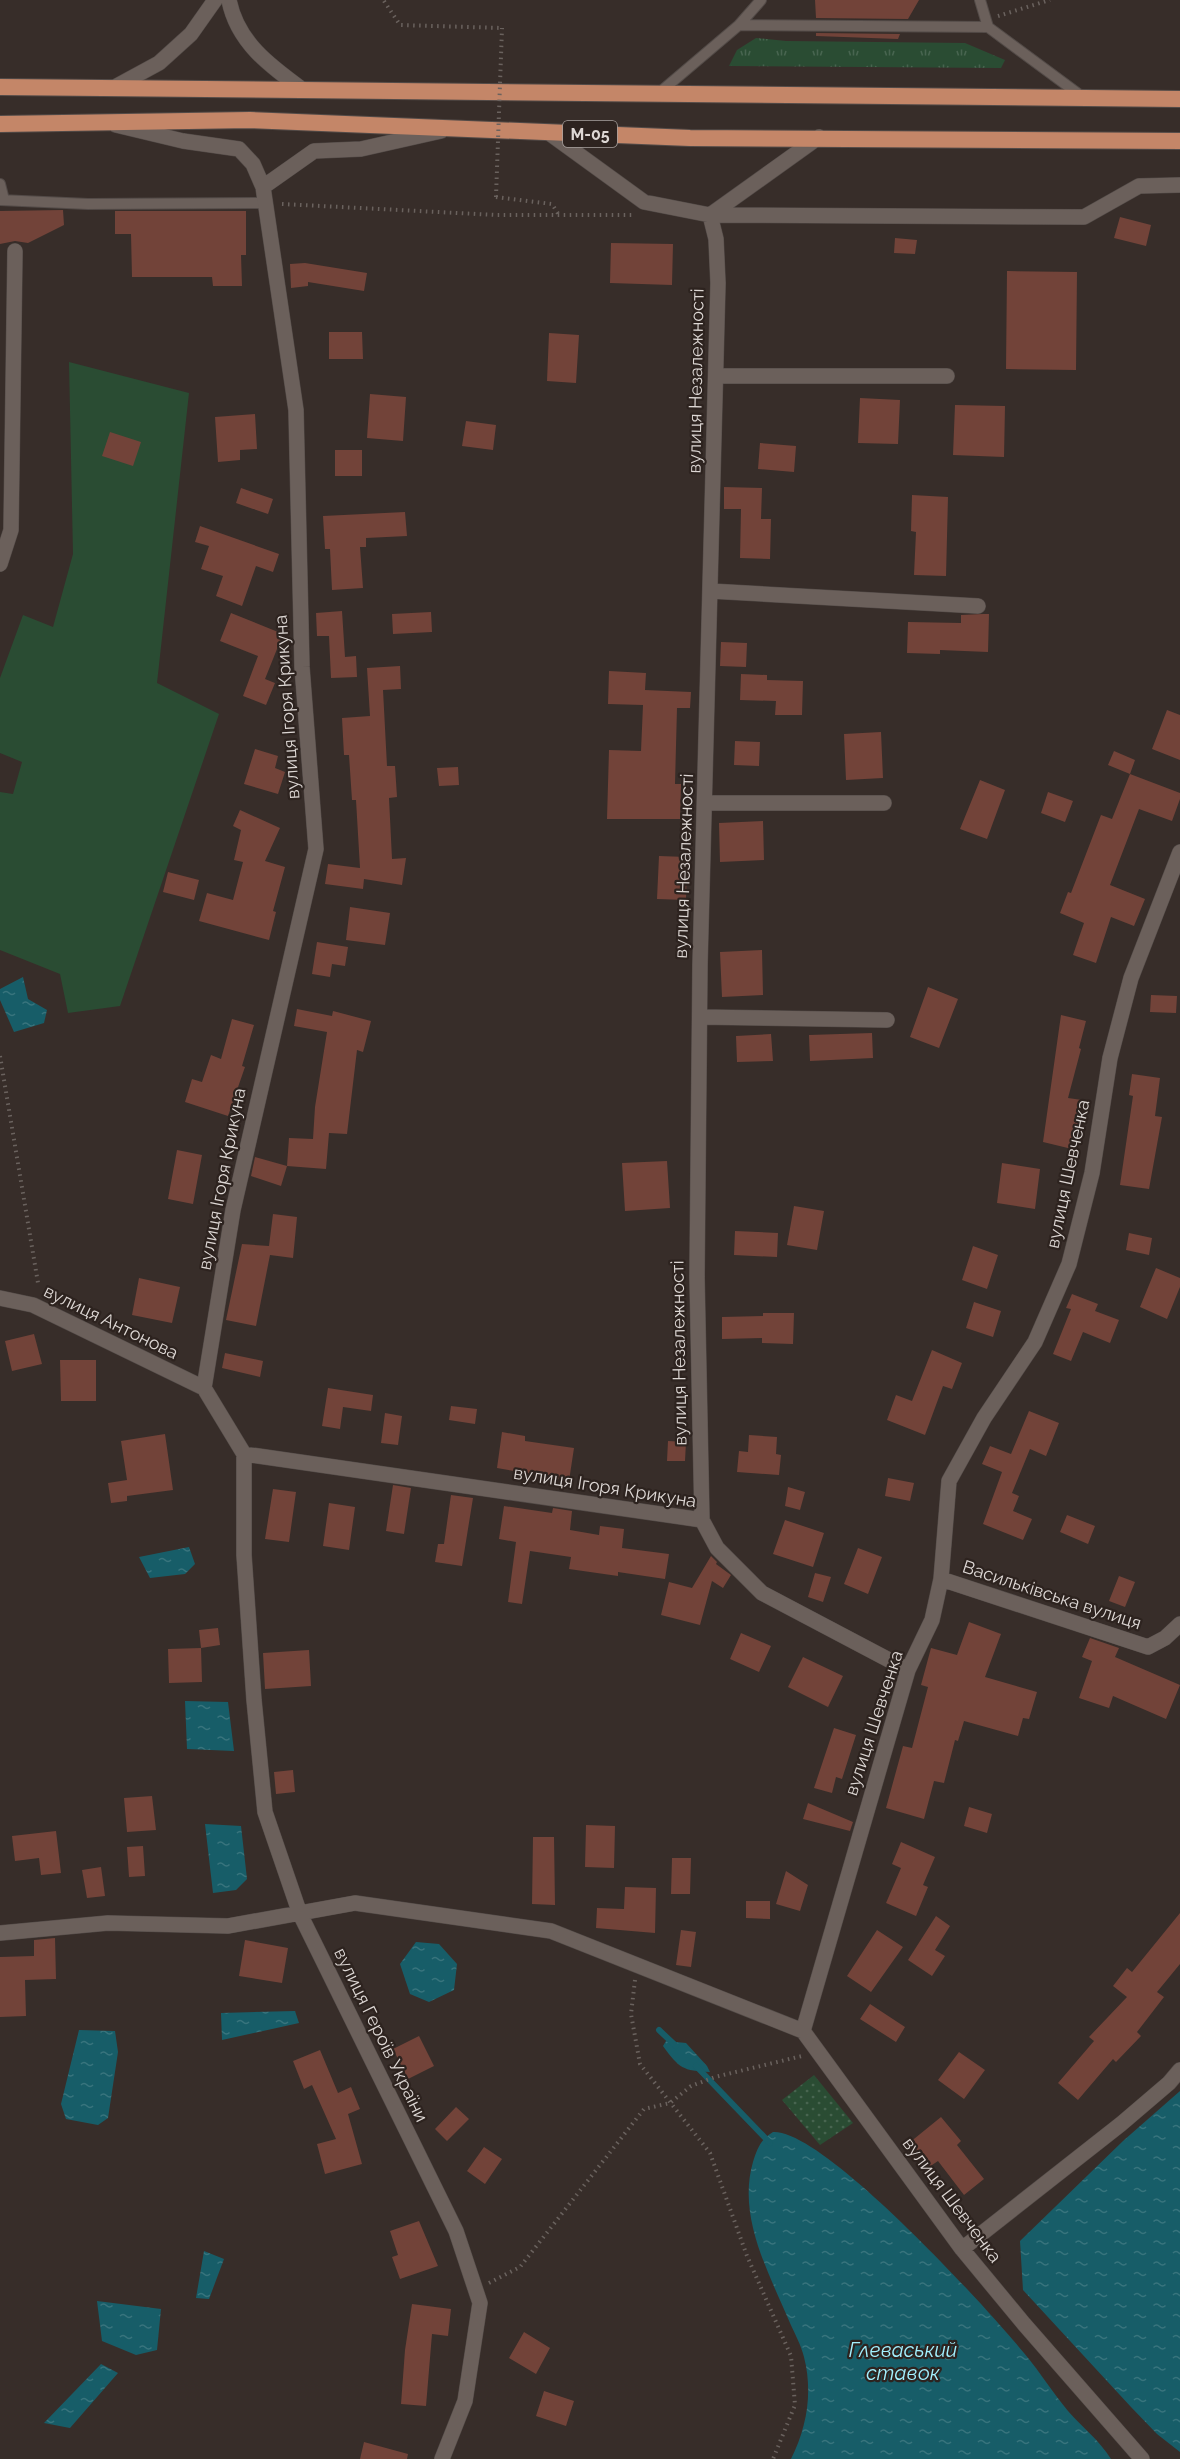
<svg xmlns="http://www.w3.org/2000/svg" width="1180" height="2459" font-family="Raleway,sans-serif">
	<style>
		.grass { fill: url(#grass-tufts) }
		.park { fill: url(#park-dots) }
		.garden { fill: #2a4c33 }
		.water { fill: url(#water-ripples) }
		.lines { fill: none; stroke-linecap: round; stroke-linejoin: round }
		.stream { stroke: #175d68; stroke-width: 6 }
		.building { fill: #724339 }
		.service-casing { stroke: #534b48; stroke-width: 12 }
		.minor-casing { stroke: #534b48; stroke-width: 16 }
		.trunk-casing { stroke: #534b48; stroke-width: 18 }
		.path { stroke: #6a625e; stroke-width: 4; stroke-dasharray: 1.5 4.5; stroke-linecap: butt }
		.service { stroke: #6b605b; stroke-width: 10 }
		.minor { stroke: #6b605b; stroke-width: 15 }
		.trunk { stroke: #c48668; stroke-width: 16 }
		.path-bridge { stroke: #6a625e; stroke-width: 4; stroke-dasharray: 1.5 4.5; stroke-linecap: butt }
		.labels { text-anchor: middle; stroke-width: 4.5; stroke-linejoin: round; paint-order: stroke }
		.shield { fill: #2d231f; stroke: #a8a19e; stroke-width: 1.5 }
		.shield-label { font-size: 16px; font-weight: bold; fill: #ddd7d4 }
		.street-label { font-size: 18px; fill: #ddd7d4; stroke: #2d231f }
		.water-label { font-size: 20px; font-style: italic; fill: #a3f1ff; stroke: #2d231f }
	</style>
	<defs>
		<pattern id="grass-tufts" width="24" height="20" patternUnits="userSpaceOnUse" patternTransform="scale(1.5)"><rect width="24" height="20" fill="#2a4c33"/><path d="M3 7l-1-3M5 7V3M7 7l1-3M15 17l-1-3M17 17v-4M19 17l1-3" fill="none" stroke="#486550"/></pattern>
		<pattern id="park-dots" width="8" height="8" patternUnits="userSpaceOnUse" patternTransform="scale(1.5)"><rect width="8" height="8" fill="#2a4c33"/><path d="M2 2h.1M6 6h.1" fill="none" stroke="#486550" stroke-width="1.8" stroke-linecap="round"/></pattern>
		<pattern id="water-ripples" width="26" height="14" patternUnits="userSpaceOnUse" patternTransform="scale(1.5)"><rect width="26" height="14" fill="#175d68"/><path d="M2 4q2-2 4 0t4 0M15 11q2-2 4 0t4 0" fill="none" stroke="#38747d"/></pattern>
	</defs>
	<rect width="100%" height="100%" fill="#372d29"/>
	<path class="grass" d="M756 38 786 41 965 43 1005 60 1001 68 729 66 737 50Z"/>
	<path class="park" d="M814 2075 853 2123 820 2145 782 2100Z"/>
	<path class="garden" d="M69 362 189 393 157 683 219 714 120 1006 68 1013 60 974 0 950V792L13 794 22 762 0 753V678L23 615 53 627 73 554Z"/>
	<path class="water" d="M23 977 28 999 47 1010 44 1023 14 1032 0 1000V989Z
		M189 1547 195 1564 185 1574 150 1578 139 1557Z
		M185 1701 228 1702 234 1751 187 1749Z
		M205 1824 241 1826 247 1879 236 1890 213 1893Z
		M416 1942 439 1944 457 1964 454 1990 429 2002 410 1994 400 1964Z
		M295 2011 299 2023 222 2040 221 2013Z
		M79 2030 115 2031 118 2052 108 2118 98 2125 66 2119 61 2104Z
		M666 2041 686 2043 707 2066 710 2072C683 2071 679 2068 663 2046Z
		M1180 2091V2452L1157 2434 1131 2407 1023 2290 1020 2241 1123 2141Z
		M773 2132C824 2129 989 2310 1024 2353 1040 2372 1053 2393 1068 2411 1082 2427 1100 2441 1111 2459H791C807 2427 813 2392 804 2357 801 2345 795 2334 790 2323 769 2273 737 2217 753 2162 757 2149 761 2139 773 2132Z
		M204 2251 224 2259 209 2299 196 2298Z
		M97 2301 161 2309 157 2350 136 2355 102 2341Z
		M101 2364 118 2373 70 2428 44 2423Z"/>
	<g class="lines">
		<path class="stream" d="M659 2030 676 2046
			M696 2066 770 2143"/>
	</g>
	<path class="building" d="M815 0H919L908 19 816 18Z
		M816 33 900 34 898 39 816 36Z
		M63 210 64 225 28 243 15 241 0 244V211Z
		M115 211H246V255H241L242 286H213L212 277H132L131 234H115Z
		M1120 217 1151 225 1146 246 1114 238Z
		M895 238 917 240 915 254 894 253Z
		M611 243 673 244 672 285 610 283Z
		M305 263 367 273 364 291 308 282V286L291 288 290 264Z
		M1007 271 1077 272 1076 370 1006 369Z
		M329 332H362L363 359H329Z
		M549 333 579 335 576 383 547 381Z
		M370 394 406 397 403 441 367 438Z
		M860 398 900 400 898 444 858 443Z
		M955 405 1005 406 1004 457 953 455Z
		M255 414 257 449 240 450V460L218 462 215 417Z
		M466 421 496 425 493 450 462 446Z
		M110 432 141 442 133 466 102 456Z
		M760 443 796 446 794 472 758 469Z
		M335 450H362V476H335Z
		M724 487 762 488 761 519H771L770 559 740 558 741 509H724Z
		M241 488 273 499 268 514 236 503Z
		M912 495 948 497 946 576 914 575 916 532 911 531Z
		M405 512 407 536 366 538V547H360L363 588 332 590 330 549H325L323 516Z
		M200 526 279 554 273 572 256 566 242 606 216 596 223 576 201 569 209 546 195 542Z
		M342 611 345 657 356 656 357 677 331 678 329 636H317L316 613Z
		M431 612 432 632 393 634 392 614Z
		M231 613 283 634 265 679 275 683 266 705 243 696 258 656 220 641Z
		M983 614H989L988 652 940 650V654L907 653 908 622 961 623V615Z
		M721 642 747 643 746 667 720 666Z
		M400 666 401 689 383 690 387 766H395L397 797 389 798 392 859 406 858 402 885 364 879 363 889 325 884 328 864 360 868 356 800H352L349 755H344L342 718 370 716 367 668Z
		M609 671 646 673 645 690 691 692 690 708H677L675 784H681L680 819H607L609 750 641 751 643 705 608 704Z
		M741 674 767 675V680L803 681 802 715H775L776 701 740 700Z
		M1167 710 1180 715V760L1152 749Z
		M881 732 883 778 846 780 844 734Z
		M735 741 760 742 759 766 734 765Z
		M255 749 278 756 275 768 285 772 278 794 244 784Z
		M1114 751 1135 760 1130 774 1108 765Z
		M458 767 459 785 439 786 437 768Z
		M1130 774 1180 793V799L1172 821 1139 809 1110 885 1145 899 1134 926 1111 917 1096 963 1073 955 1084 923 1060 913 1068 892 1071 893 1101 815 1112 819Z
		M980 780 1005 790 987 839 960 829Z
		M1048 792 1073 801 1065 822 1041 813Z
		M240 810 280 828 265 861 285 867 273 911 276 912 269 940 199 921 207 893 233 900 243 862 234 860 241 830 233 826Z
		M763 821 764 860 720 862 719 823Z
		M659 856 687 857 686 900 657 899Z
		M168 872 199 880 194 900 163 892Z
		M350 907 390 913 385 945 346 940Z
		M317 942 348 947 345 966 332 964 330 977 312 974Z
		M762 950 763 995 722 997 720 952Z
		M928 987 958 999 939 1048 910 1037Z
		M1151 995 1177 996 1176 1013 1150 1012Z
		M297 1009 332 1016 333 1011 371 1021 363 1052 357 1050 347 1134 329 1133 326 1169 287 1166 289 1138 313 1139 315 1107 327 1032 294 1026Z
		M1061 1015 1086 1021 1079 1048 1081 1049 1068 1098 1082 1100 1077 1136 1072 1149 1043 1142Z
		M232 1019 254 1025 242 1066 245 1067 228 1116 185 1102 192 1079 202 1082 211 1055 221 1059Z
		M872 1033 873 1058 810 1061 809 1035Z
		M771 1034 773 1061 737 1062 736 1036Z
		M1132 1074 1160 1078 1155 1116 1162 1117 1149 1189 1120 1185 1133 1096 1129 1095Z
		M177 1150 202 1155 193 1204 168 1199Z
		M255 1157 287 1166 281 1186 251 1176Z
		M667 1161 670 1208 625 1211 622 1163Z
		M1002 1163 1040 1169 1035 1209 997 1203Z
		M794 1206 824 1211 817 1250 787 1245Z
		M273 1214 297 1217 293 1258 270 1255 256 1326 226 1320 242 1244 269 1246Z
		M735 1231 778 1233 777 1257 734 1255Z
		M1129 1233 1152 1238 1149 1255 1126 1250Z
		M973 1246 998 1255 987 1289 962 1280Z
		M1156 1268 1180 1278V1287L1167 1319 1140 1307Z
		M139 1278 180 1287 172 1323 132 1315Z
		M1072 1294 1098 1304 1095 1311 1119 1320 1110 1343 1083 1332 1071 1361 1053 1354 1071 1309 1066 1308Z
		M974 1302 1001 1311 993 1337 966 1328Z
		M763 1313H794L793 1344 762 1343V1338L722 1339V1317L763 1316Z
		M34 1334 42 1364 12 1371 5 1341Z
		M932 1350 962 1363 952 1389 943 1386 925 1435 887 1420 896 1395 912 1401Z
		M225 1353 263 1361 260 1377 222 1368Z
		M60 1360H96V1401H61Z
		M328 1388 373 1395 371 1411 343 1407 340 1429 322 1426Z
		M451 1406 477 1409 475 1424 449 1420Z
		M1029 1411 1059 1423 1046 1456 1030 1449 1012 1493 1019 1496 1013 1511 1032 1519 1023 1540 983 1524 1002 1472 982 1464 990 1446 1011 1454Z
		M385 1413 402 1416 398 1445 381 1443Z
		M502 1432 525 1436V1441L574 1448 569 1481 497 1468Z
		M165 1434 173 1490 127 1496V1501L111 1503 108 1483 127 1480 121 1441Z
		M749 1435 777 1437 776 1454 781 1455 779 1475 737 1472 739 1451 748 1452Z
		M668 1441 686 1442 685 1461H667Z
		M888 1478 914 1483 910 1501 885 1496Z
		M393 1485 411 1488 404 1534 386 1531Z
		M788 1487 805 1492 800 1510 785 1506Z
		M273 1489 296 1492 289 1542 265 1539Z
		M451 1495 473 1498 462 1566 435 1562 438 1544H444Z
		M329 1503 355 1507 349 1550 323 1546Z
		M504 1506 552 1513 553 1508 572 1511 570 1530 599 1535 600 1526 624 1529 622 1548 669 1554 665 1579 618 1572V1576L569 1569 571 1557 530 1551 522 1604 508 1602 516 1542 499 1539Z
		M1067 1515 1095 1526 1088 1544 1060 1532Z
		M785 1520 824 1533 813 1567 773 1554Z
		M858 1548 882 1557 868 1594 844 1584Z
		M711 1556 717 1562 716 1564 731 1575 723 1588 712 1581 700 1625 661 1615 669 1582 692 1588Z
		M815 1573 831 1577 823 1602 808 1597Z
		M1119 1576 1135 1582 1125 1607 1109 1601Z
		M969 1622 1001 1634 985 1677 1037 1692 1029 1719 1023 1718 1018 1736 964 1721 958 1741 955 1740 944 1783 934 1781 924 1819 886 1808 903 1746 912 1748 928 1687 921 1685 931 1648 957 1655Z
		M218 1628 220 1645 201 1648 199 1630Z
		M741 1633 771 1646 759 1672 730 1659Z
		M1090 1638 1119 1648 1115 1657 1180 1685 1166 1719 1113 1696 1109 1708 1079 1698 1092 1661 1082 1657Z
		M201 1648 202 1682 169 1683 168 1649Z
		M309 1650 311 1686 265 1689 263 1653Z
		M803 1657 843 1676 828 1707 788 1687Z
		M834 1728 856 1735 842 1779 836 1777 832 1793 814 1788Z
		M293 1770 295 1792 276 1794 274 1772Z
		M152 1796 156 1830 127 1832 124 1798Z
		M808 1803 853 1822 850 1831 803 1819Z
		M969 1807 992 1814 987 1833 964 1826Z
		M586 1825 615 1826 614 1868 585 1867Z
		M56 1831 61 1873 41 1875 39 1858 15 1861 12 1836Z
		M533 1837H554L555 1905 532 1904Z
		M901 1842 935 1857 923 1885 928 1887 916 1916 886 1903 901 1868 892 1864Z
		M143 1846 145 1876 129 1877 127 1847Z
		M672 1858H691L690 1894H671Z
		M101 1867 105 1896 87 1898 82 1870Z
		M786 1871 808 1885 800 1911 776 1904Z
		M625 1887 656 1888 655 1933 596 1928 597 1908 624 1909Z
		M746 1901H770V1919L746 1918Z
		M1180 1913V1964L1157 1992 1164 1997 1137 2032 1141 2036 1116 2062 1113 2059 1078 2100 1058 2083 1094 2041 1089 2037 1127 1997 1113 1986 1127 1968 1132 1972Z
		M936 1916 950 1926 935 1950 945 1956 932 1976 908 1960Z
		M681 1930 696 1932 691 1967 676 1965Z
		M877 1930 903 1947 871 1992 847 1976Z
		M55 1938 56 1979 25 1980 26 2016 0 2017V1957L34 1956V1940Z
		M245 1940 288 1948 282 1983 239 1976Z
		M870 2004 905 2027 896 2042 860 2019Z
		M419 2036 434 2066 408 2079 393 2049Z
		M320 2050 338 2093 351 2087 360 2109 348 2114 362 2164 325 2174 317 2144 336 2139 312 2085 304 2089 293 2061Z
		M959 2052 985 2070 964 2099 938 2080Z
		M456 2107 469 2119 447 2141 435 2129Z
		M941 2117 961 2141 957 2145 984 2179 964 2195 938 2161 929 2167 909 2143Z
		M484 2147 502 2159 485 2184 467 2171Z
		M419 2221 438 2266 400 2279 392 2257 398 2255 390 2231Z
		M412 2304 451 2309 448 2336 432 2334 426 2406 401 2404 405 2350Z
		M524 2332 550 2348 536 2374 509 2358Z
		M544 2391 574 2401 566 2426 536 2416Z
		M364 2442 408 2454 407 2459H360Z"/>
	<g class="lines">
		<g class="service-casing">
			<path id="service" d="M980 0 988 27
				M739 25 761 0
				M659 93 739 25 988 27 1084 98
				M0 184 4 200
				M0 200 88 204 265 203"/>
		</g>
		<g class="minor-casing">
			<path id="minor" d="M229 0C237 42 270 66 303 90
				M113 88 159 63 191 34 215 0
				M116 125 183 141 239 149 253 164 263 187 296 410 302 667 316 849 233 1210 204 1388 244 1454 702 1520 717 1548 762 1593 908 1670
				M549 133 644 202 710 215 819 137
				M263 187 314 151 361 149 441 131
				M716 376H947
				M0 564 11 530 15 251
				M710 591 978 606
				M705 803H884
				M700 1017 887 1020
				M0 1298 33 1305 204 1388
				M244 1454V1555L254 1700 265 1812 300 1914 456 2231 480 2303 465 2401 442 2459
				M702 1520 697 1277 700 965 718 283 716 239 710 215 1084 217 1139 186 1180 185
				M941 1579 1148 1647 1165 1638 1180 1624
				M0 1933 108 1923 228 1926 355 1903 551 1931 803 2031
				M962 2249 1121 2124 1169 2083 1180 2070
				M1142 2459 1024 2324 962 2249 803 2031 908 1670 932 1620 941 1579 949 1481 984 1418 1035 1342 1069 1264 1092 1173 1110 1058 1131 978 1180 852"/>
		</g>
		<g class="trunk-casing">
			<path id="trunk" d="M0 87 1180 99
				M0 124 250 120 690 138 1180 141"/>
		</g>
		<path class="path" d="M384 1 400 25 502 28
			M998 16 1050 0
			M496 197 552 204 559 215
			M282 204 496 215H634
			M0 1056 38 1283
			M635 1980 631 2014 640 2064 710 2153 747 2256 791 2356 795 2405 773 2459
			M489 2283 520 2267 644 2109 670 2103 691 2086 715 2077 802 2056"/>
		<use href="#service" class="service"/>
		<use href="#minor" class="minor"/>
		<use href="#trunk" class="trunk"/>
		<path class="path-bridge" d="M496 197 502 28"/>
	</g>
	<g class="labels">
		<rect class="shield" x="563" y="121" width="54" height="26" rx="4.5"/>
		<g class="shield-label">
			<text x="590" y="140">М-05</text>
		</g>
		<g class="street-label">
			<text transform="translate(696 381) rotate(-89)" y="6">вулиця Незалежності</text>
			<text transform="translate(287 707) rotate(-94)" y="6">вулиця Ігоря Крикуна</text>
			<text transform="translate(684 866) rotate(-88)" y="6">вулиця Незалежності</text>
			<text transform="translate(1068 1174) rotate(-78)" y="6">вулиця Шевченка</text>
			<text transform="translate(222 1179) rotate(-79)" y="6">вулиця Ігоря Крикуна</text>
			<text transform="translate(111 1322) rotate(26)" y="6">вулиця Антонова</text>
			<text transform="translate(679 1353) rotate(-91)" y="6">вулиця Незалежності</text>
			<text transform="translate(605 1487) rotate(9)" y="6">вулиця Ігоря Крикуна</text>
			<text transform="translate(1052 1595) rotate(18)" y="6">Васильківська вулиця</text>
			<text transform="translate(874 1723) rotate(-72)" y="6">вулиця Шевченка</text>
			<text transform="translate(381 2035) rotate(64)" y="6">вулиця Героїв України</text>
			<text transform="translate(952 2200) rotate(53)" y="6">вулиця Шевченка</text>
		</g>
		<g class="water-label">
			<text x="903" y="2357">Глеваський<tspan x="903" dy="23">ставок</tspan></text>
		</g>
	</g>
</svg>
